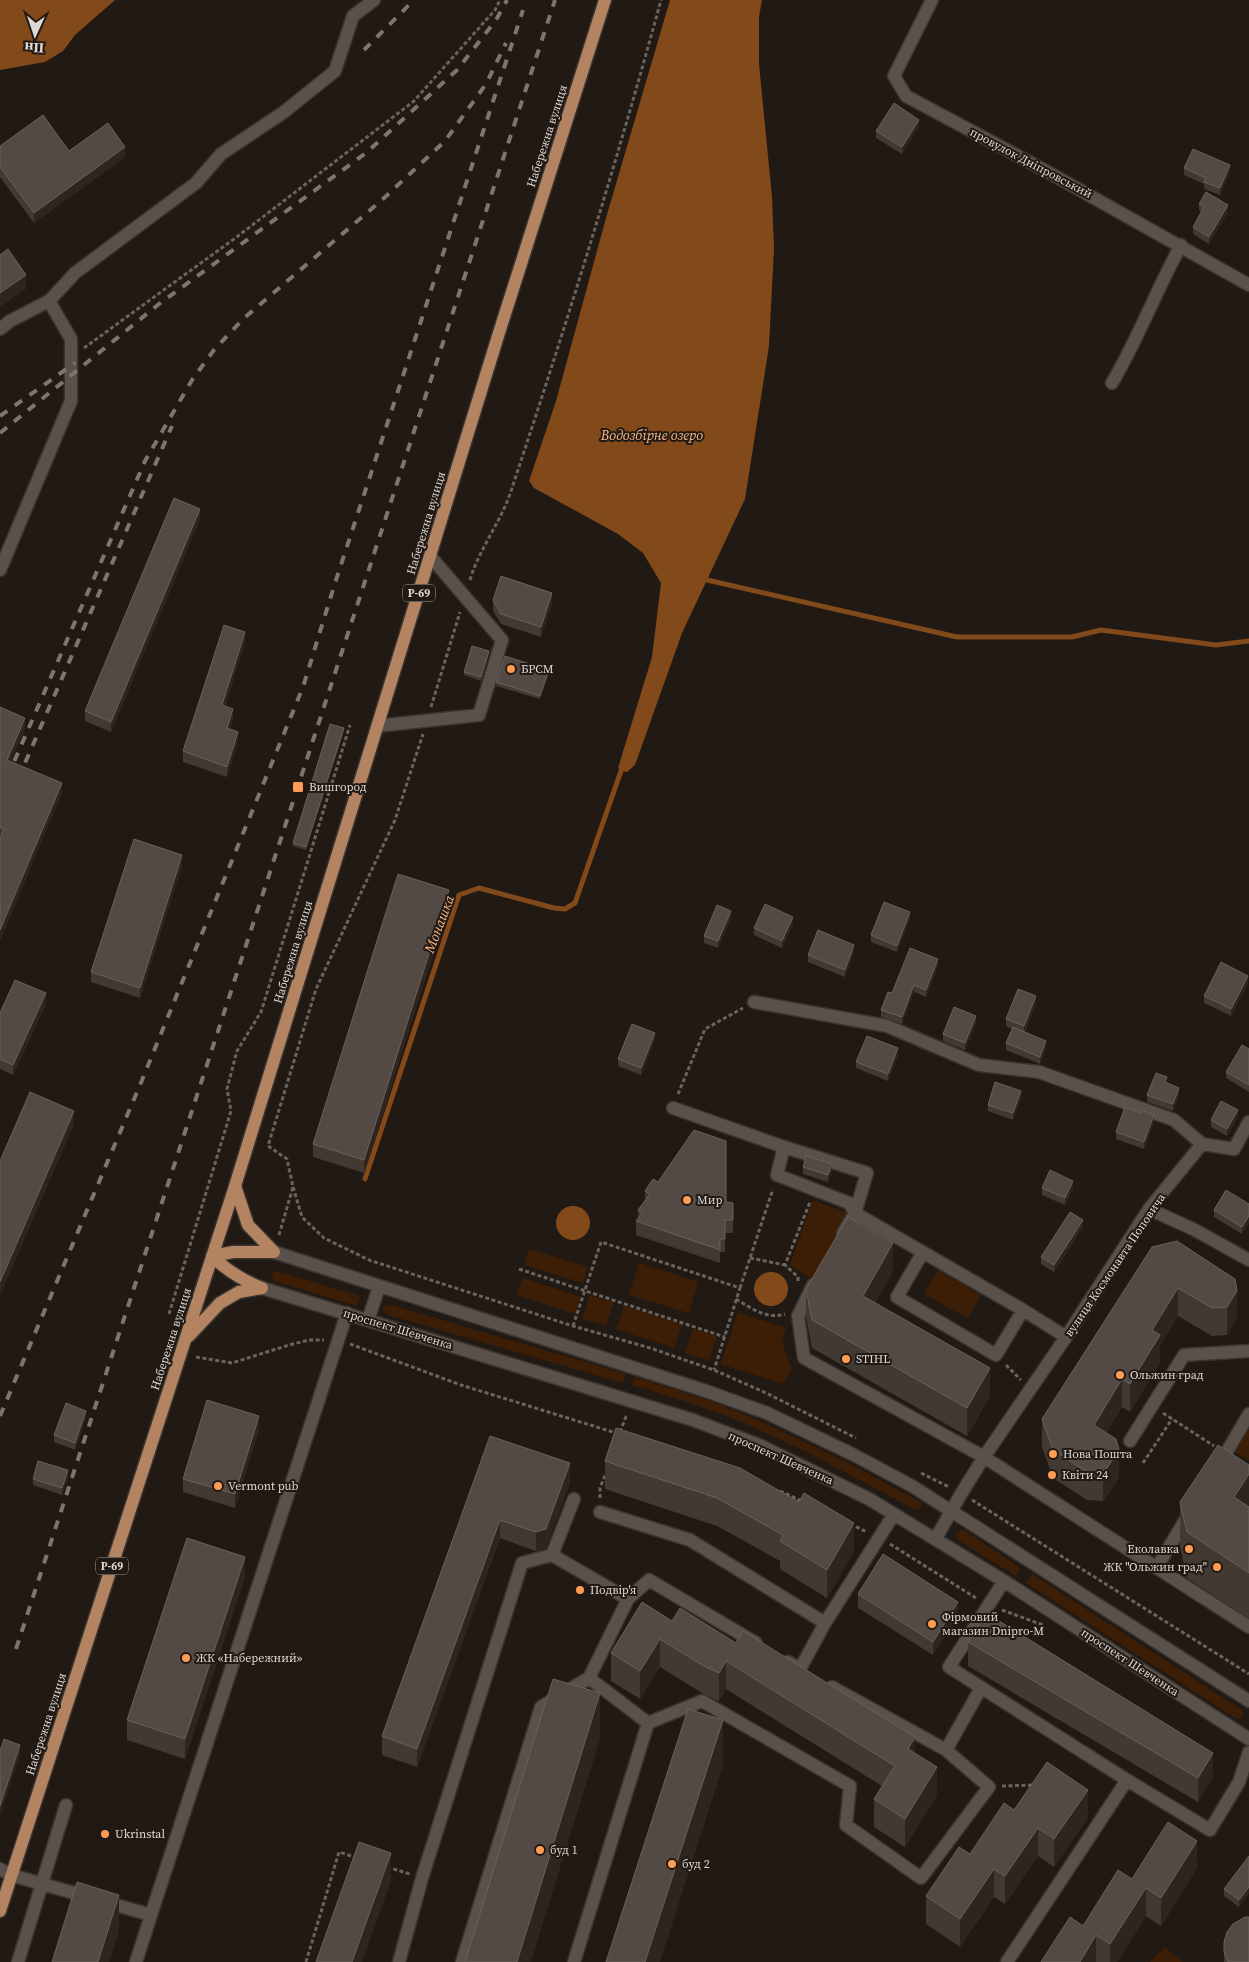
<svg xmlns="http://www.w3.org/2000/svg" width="1249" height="1962" font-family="'Source Serif 4',serif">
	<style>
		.green { fill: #3c1e06 }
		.water { fill: #82491b }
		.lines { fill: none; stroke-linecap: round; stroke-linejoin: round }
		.stream { stroke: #82491b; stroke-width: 5 }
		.minor-casing { stroke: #393430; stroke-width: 15 }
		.major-casing { stroke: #393430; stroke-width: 15 }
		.path { stroke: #6b635e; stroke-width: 3; stroke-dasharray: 4 2.5; stroke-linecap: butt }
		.minor { stroke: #5b514b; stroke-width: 12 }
		.major { stroke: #b48361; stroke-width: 12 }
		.rail { stroke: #7c7570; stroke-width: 4; stroke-dasharray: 9 9; stroke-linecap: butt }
		.wall { fill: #423933 }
		.shaded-wall { fill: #2e251f }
		.building { fill: #534a45; stroke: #69615b }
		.poi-dot { fill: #fd9d54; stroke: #211913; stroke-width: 2 }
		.labels { text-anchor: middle; stroke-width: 4; stroke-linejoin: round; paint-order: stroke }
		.shield { fill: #211913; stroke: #a69f9b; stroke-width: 1 }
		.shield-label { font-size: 11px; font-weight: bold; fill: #dfd9d5 }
		.street-label { font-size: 12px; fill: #dfd9d5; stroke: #211913 }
		.poi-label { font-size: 12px; fill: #dfd9d5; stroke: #211913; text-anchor: start }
		.water-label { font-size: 14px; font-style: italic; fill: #fbb687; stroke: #211913 }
	</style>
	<rect width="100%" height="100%" fill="#211913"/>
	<path class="green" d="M813 1200 854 1215 818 1283 790 1265Z
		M529 1249 588 1267 583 1283 525 1265Z
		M639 1263 698 1282 689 1313 629 1295Z
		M938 1270 981 1295 968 1318 924 1294Z
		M276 1271 360 1296 357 1306 274 1281 271 1274Z
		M523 1278 581 1297 575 1314 517 1295Z
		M590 1295 614 1303 606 1326 582 1319Z
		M388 1304 626 1374 623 1383 385 1314 382 1308Z
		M624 1306 682 1325 674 1348 616 1329Z
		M738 1312 786 1328 782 1342 792 1369 783 1384 721 1364Z
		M693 1329 717 1336 709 1361 685 1353Z
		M635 1377 716 1403 767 1424 846 1462 921 1502V1508L916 1510C850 1475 784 1437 713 1411 686 1401 659 1393 632 1385Z
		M1249 1428V1460L1232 1451Z
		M961 1530H964L1021 1568 1016 1576 958 1540 956 1533Z
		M1032 1574 1242 1710 1243 1716 1240 1719 1235 1718 1026 1583Z
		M1165 1947 1183 1962H1150Z"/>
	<path class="water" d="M0 0H115L75 35 63 51 45 62 0 70Z
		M670 0H762L759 17V64L772 197 774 249 769 346 745 499 682 633 635 765 627 772 621 771 618 768 652 657 661 583 643 553 618 534 534 488 529 481 556 401 606 218Z
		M556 1223a17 17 0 1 1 34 0a17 17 0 1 1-34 0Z
		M754 1289a17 17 0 1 1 34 0a17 17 0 1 1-34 0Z"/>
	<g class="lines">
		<path class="stream" d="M707 580 957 637H1072L1101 630 1216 645 1249 641
			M365 1179 459 895 479 888 554 908 565 909 575 903 621 771"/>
		<g class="minor-casing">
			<path id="minor" d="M932 0 894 76 906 96 1046 171 1249 285
				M0 329 10 321 49 301 75 273 196 183 221 154 284 112 335 71 353 16 374 0
				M1112 383C1138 339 1156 291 1181 245
				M0 570 71 401V339L49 301
				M377 726 479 715 502 640 430 556
				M754 1002 887 1026 979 1065 1039 1072 1174 1120 1202 1144 1149 1209 1066 1337 984 1457 961 1494 936 1538
				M673 1108 784 1147 777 1175 849 1203 855 1213
				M1202 1144 1234 1149 1249 1122
				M784 1147 867 1173 855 1213
				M1149 1209 1195 1230 1249 1260
				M843 1233 855 1213 1023 1310 1066 1337
				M274 1252 706 1391 767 1413 854 1455 912 1486 1249 1701
				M923 1252 897 1297 996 1355 1023 1310
				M813 1285 798 1316 804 1358 984 1457 1249 1627
				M262 1288 693 1420 759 1445 869 1499 1004 1581 1249 1739
				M368 1320 379 1287
				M1130 1441 1184 1355 1249 1351
				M1219 1465 1249 1414
				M600 1512 690 1540 825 1623
				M552 1555 628 1599
				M1157 1567 1189 1514
				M1004 1581 949 1667 1127 1780 1210 1830 1239 1782 1249 1752
				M756 1643 649 1580 628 1599 589 1678 648 1723 702 1701 850 1786 846 1825 921 1878 989 1787 946 1750 832 1687
				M788 1662 800 1669 825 1623 894 1514
				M946 1750 981 1688
				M0 1869 11 1875 151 1915 136 1962
				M151 1915 347 1313
				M18 1962 66 1805
				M399 1962 422 1878 522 1563 552 1555 574 1499
				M462 1962 541 1707 589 1678
				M574 1962 648 1723
				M1007 1962 1127 1780"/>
		</g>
		<g class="major-casing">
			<path id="major" d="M235 1186 248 1225 274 1252
				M212 1256 233 1252H274
				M212 1256C227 1271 242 1280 262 1288
				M189 1336 220 1303 239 1292 262 1288
				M0 1911 235 1186 498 336 605 0"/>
		</g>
		<path class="path" d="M84 348 238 236 414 101 495 10 500 0
			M470 580C479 549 501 522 511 491 565 329 616 165 661 0
			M431 707 460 612
			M678 1094 705 1029 743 1008
			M293 1187 302 1217 324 1238 369 1260 573 1326 650 1348 714 1370 766 1393 856 1438
			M279 1235 293 1187 287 1159 268 1146 316 989 395 820 423 734
			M750 1258 785 1265
			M519 1269 725 1337
			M798 1281V1277L785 1265 810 1202
			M740 1288 773 1189
			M736 1299C751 1308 767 1320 785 1314
			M169 1314 231 1111 227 1089 237 1051 261 1012 350 725
			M573 1326 601 1242 740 1288 714 1370
			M350 1344 461 1385 616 1433
			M196 1357 232 1363 289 1345 309 1340H324
			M1006 1365 1021 1380
			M1163 1413 1214 1446
			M620 1432 627 1414
			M1143 1463 1172 1419
			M921 1473 949 1487
			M780 1491 804 1502
			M600 1498V1488L606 1473
			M972 1500 1249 1674
			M850 1524 867 1532
			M890 1544 976 1598
			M1002 1610 1043 1625
			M1002 1786 1036 1785
			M387 1867 410 1874
			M306 1962 339 1852 357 1858"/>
		<use href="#minor" class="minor"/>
		<use href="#major" class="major"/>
		<path class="rail" d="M364 50 414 0
			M0 416 75 363
			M0 433 159 304 366 153 457 70 496 20 507 0
			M18 779 172 426
			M0 794 145 461 192 380 214 350 243 319 383 199 445 141 486 84 506 43
			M0 1416 140 1085 303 687 335 583 523 10
			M16 1649 555 0"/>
	</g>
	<path class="wall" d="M919 126 902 154 876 138V131Z
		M0 146 69 151 125 157 34 223 0 177Z
		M1184 168 1230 172 1220 195 1204 189V184L1184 175Z
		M1199 204 1228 212 1209 244 1193 234V227L1201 212 1199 210Z
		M200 519 111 732 85 721V711Z
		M493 600 552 603 541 637 501 624 493 611Z
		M245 642 225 706 233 719 230 729 238 742 227 777 183 762V751Z
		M489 654 481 681 464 675V672Z
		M549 673 540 699 496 686V682Z
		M0 707 25 728 10 762 62 793 0 940Z
		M344 731 306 850 293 846V843Z
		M182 865 140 998 91 982V972Z
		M449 903 364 1173 313 1157V1144Z
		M731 918 718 948 704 943V936Z
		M910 919 897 952 871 942V935Z
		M793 924 782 948 754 935V928Z
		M854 952 845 977 808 962V955Z
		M938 966 926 997 914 992 902 1024 881 1017V1010L892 993Z
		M1248 983 1231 1016 1204 1003V996Z
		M1036 1003 1025 1032 1046 1048 1040 1064 1006 1050V1043L1012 1029 1006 1026V1019Z
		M46 1004 13 1075 0 1069V1013Z
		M976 1023 965 1050 943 1041V1034Z
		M655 1040 641 1075 618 1066V1059Z
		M1249 1049V1092L1226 1078V1072Z
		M898 1055 888 1081 856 1068V1062Z
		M1147 1095H1179L1173 1111 1147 1102Z
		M1021 1098 1013 1120 988 1111V1105Z
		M1238 1117 1227 1136 1211 1127V1120Z
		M1154 1121 1144 1149 1116 1139V1132Z
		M803 1167 832 1170 828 1182 803 1174Z
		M658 1182 726 1202 733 1203V1233H725V1252H720V1263L636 1235V1221L638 1218V1210L645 1200V1191Z
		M1042 1188H1073L1065 1205 1042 1195Z
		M1249 1204 1242 1234 1214 1217V1210Z
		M1083 1227 1054 1272 1041 1264V1257Z
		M1177 1241 1237 1319 1227 1335 1212 1336 1178 1316 1160 1345V1363L1130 1412 1122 1407 1106 1433 1119 1478 1103 1501 1087 1500 1053 1478 1042 1447V1419Z
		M893 1271 875 1302 990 1396 967 1436 812 1348 806 1317V1289Z
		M86 1417 75 1450 54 1442V1435Z
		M616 1428 854 1551 827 1598 780 1569V1561L717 1526 605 1489V1461Z
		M259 1429 235 1508 183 1492V1479Z
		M490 1436 570 1482 546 1548 536 1551 500 1538 417 1767 382 1755V1736Z
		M1249 1465V1619L1187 1578 1180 1547V1502Z
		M68 1477 62 1495 33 1485V1479Z
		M245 1577 185 1759 127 1740V1720Z
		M858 1594 958 1615 933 1655 858 1608Z
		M672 1621 915 1754 937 1795 905 1847 874 1827V1799L882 1786 726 1689 719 1701 702 1693 660 1667 640 1699 611 1681V1653Z
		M968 1642 1213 1777 1198 1802 968 1666Z
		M1014 1810 1088 1818 1054 1867 1038 1856 1005 1904 994 1897 960 1947 926 1924V1896Z
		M1249 1856V1893L1239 1907 1224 1896V1889Z
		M1197 1868 1161 1926 1146 1916 1117 1962H1041L1083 1926 1132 1879Z
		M1224 1942 1249 1962H1224Z"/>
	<path class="shaded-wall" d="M919 120V126L902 154V147Z
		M125 147V157L34 223V213Z
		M1230 165V172L1220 195V188Z
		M1228 205V212L1209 244V237Z
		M26 275V289L0 307V293Z
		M200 509V519L111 732V722Z
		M552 593V603L541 637V627Z
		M245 632V642L222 715V705Z
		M489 651V654L481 681V677Z
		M549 670V673L540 699V696Z
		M233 709V719L227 739V728Z
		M25 718V728L7 770V760Z
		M344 728V731L306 850V847Z
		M238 732V742L227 777V767Z
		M62 783V793L0 940V930Z
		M182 855V865L140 998V988Z
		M449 890V903L364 1173V1160Z
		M731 911V918L718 948V941Z
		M910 912V919L897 952V946Z
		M793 917V924L782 948V941Z
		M854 945V952L845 977V970Z
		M938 959V966L926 997V990Z
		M1248 976V983L1231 1016V1009Z
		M914 985V992L902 1024V1017Z
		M46 993V1004L13 1075V1065Z
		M1036 996V1003L1024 1033V1026Z
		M976 1016V1023L965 1050V1043Z
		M655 1033V1040L641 1075V1068Z
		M1046 1041V1048L1040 1064V1057Z
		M898 1048V1055L888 1081V1074Z
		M1179 1088V1095L1173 1111V1104Z
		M1021 1091V1098L1013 1120V1113Z
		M1238 1110V1117L1227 1136V1129Z
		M74 1111V1125L0 1296V1282Z
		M1154 1115V1121L1144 1149V1142Z
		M832 1164V1170L828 1182V1175Z
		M1073 1181V1188L1065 1205V1198Z
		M1249 1216V1223L1242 1234V1227Z
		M1083 1220V1227L1054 1272V1265Z
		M893 1243V1271L863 1324V1296Z
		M1178 1288V1316L1160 1345V1363L1130 1412V1384L1152 1330Z
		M1237 1291V1319L1227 1335V1307Z
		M990 1368V1396L967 1436V1408Z
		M1122 1379V1407L1094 1453V1425Z
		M86 1411V1417L75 1450V1443Z
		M259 1416V1429L235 1508V1494Z
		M1119 1450V1478L1103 1501V1474Z
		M570 1463V1482L546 1548 536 1551V1532Z
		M68 1470V1477L62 1495V1488Z
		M1249 1474V1520L1234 1497Z
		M500 1520V1538L417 1767V1749Z
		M854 1523V1551L827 1598V1570Z
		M245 1557V1577L185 1759V1739Z
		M958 1602V1615L933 1655V1642Z
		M660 1639V1667L640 1699V1671Z
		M726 1661V1689L719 1701V1673Z
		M600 1693V1739L531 1962H517Z
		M723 1720V1766L660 1962H645Z
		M915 1737V1765L908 1749Z
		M20 1745V1755L0 1816V1806Z
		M1213 1753V1777L1198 1802V1778Z
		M937 1767V1795L905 1847V1819Z
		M1088 1790V1818L1054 1867V1839Z
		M1038 1828V1856L1005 1904V1876Z
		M1197 1841V1868L1161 1926V1898Z
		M391 1853V1881L362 1962H352Z
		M994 1869V1897L960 1947V1919Z
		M1249 1887V1893L1239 1907V1900Z
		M1146 1888V1916L1117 1962H1110V1944Z
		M119 1895V1932L109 1962H98Z
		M1096 1935V1962H1080Z"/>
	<path class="building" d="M894 103 919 120 902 147 876 131Z
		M43 115 69 151 108 123 125 147 34 213 0 167V146Z
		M1193 149 1230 165 1220 188 1204 182 1206 178 1184 168Z
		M1206 192 1228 205 1209 237 1193 227 1204 207 1199 204Z
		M8 249 26 275 0 293V255Z
		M174 498 200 509 111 722 85 711Z
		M501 576 552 593 541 627 501 614 493 600Z
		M224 625 245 632 222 705 233 709 227 728 238 732 227 767 183 751Z
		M472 646 489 651 481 677 464 672Z
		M505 656 549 670 540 696 496 682Z
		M0 707 25 718 7 760 62 783 0 930V839L4 829 0 827Z
		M330 724 344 728 306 847 293 843Z
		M134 839 182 855 140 988 91 972Z
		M398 874 449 890 364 1160 313 1144Z
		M884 902 910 912 897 946 871 935Z
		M765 904 793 917 782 941 754 928Z
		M717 905 731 911 718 941 704 936Z
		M818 930 854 945 845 970 808 955Z
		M910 948 938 959 926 990 914 985 902 1017 881 1010 888 992 892 993Z
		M1221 962 1248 976 1231 1009 1204 996Z
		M15 980 46 993 13 1065 0 1059V1013Z
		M1018 989 1036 996 1024 1026 1006 1019Z
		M954 1007 976 1016 965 1043 943 1034Z
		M632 1024 655 1033 641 1068 618 1059Z
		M1013 1027 1046 1041 1040 1057 1006 1043Z
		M867 1036 898 1048 888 1074 856 1062Z
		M1242 1045 1249 1049V1085L1226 1072Z
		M1156 1073 1167 1077 1165 1082 1179 1088 1173 1104 1147 1095Z
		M995 1082 1021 1091 1013 1113 988 1105Z
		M30 1092 74 1111 0 1282V1161Z
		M1221 1101 1238 1110 1227 1129 1211 1120Z
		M1125 1107 1140 1113 1141 1110 1154 1115 1144 1142 1116 1132Z
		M694 1130 726 1141V1202L733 1203V1220H725V1239H720V1250L636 1221 642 1213 638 1210 650 1194 645 1191 653 1179 658 1182Z
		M806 1156 832 1164 828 1175 803 1167Z
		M1050 1170 1073 1181 1065 1198 1042 1188Z
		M1226 1190 1249 1204V1216L1242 1227 1214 1210Z
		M1070 1212 1083 1220 1054 1265 1041 1257Z
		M848 1217 893 1243 863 1296 990 1368 967 1408 812 1320 806 1289Z
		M1177 1241 1235 1279 1237 1291 1227 1307 1212 1308 1178 1288 1152 1330 1160 1335 1130 1384 1122 1379 1094 1425 1116 1439 1119 1450 1103 1474 1087 1472 1053 1450 1042 1419 1152 1247Z
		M207 1400 259 1416 235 1494 183 1479Z
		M66 1403 86 1411 75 1443 54 1435Z
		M616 1428 740 1468 799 1502 804 1493 854 1523 827 1570 780 1541 783 1535 717 1498 605 1461Z
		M490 1436 570 1463 546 1529 536 1532 500 1520 417 1749 382 1736Z
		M1218 1445 1249 1465V1474L1234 1497 1249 1507V1573L1187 1532 1180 1502Z
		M38 1461 68 1470 62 1488 33 1479Z
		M187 1538 245 1557 185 1739 127 1720Z
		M883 1554 958 1602 933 1642 858 1594Z
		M642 1602 672 1621 680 1608 736 1643 743 1631 915 1737 908 1749 937 1767 905 1819 874 1799 895 1766 726 1661 719 1673 702 1665 660 1639 640 1671 611 1653Z
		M986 1613 1213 1753 1198 1778 968 1642Z
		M553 1679 600 1693 517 1962H465Z
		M688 1709 723 1720 645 1962H606Z
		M4 1739 20 1745 0 1806V1751Z
		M1047 1762 1088 1790 1054 1839 1038 1828 1005 1876 994 1869 960 1919 926 1896 959 1847 970 1854 1004 1803 1014 1810Z
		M1168 1822 1197 1841 1161 1898 1146 1888 1110 1944 1096 1935 1080 1962H1041L1070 1917 1083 1926 1118 1870 1132 1879Z
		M359 1842 391 1853 352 1962H316Z
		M1249 1856V1887L1239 1900 1224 1889Z
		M77 1882 119 1895 98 1962H52Z
		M1245 1917H1249V1962H1228L1224 1952V1942L1227 1932 1233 1924Z"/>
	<g class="poi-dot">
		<circle cx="511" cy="669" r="5"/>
		<rect x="292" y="781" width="12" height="12" rx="2.5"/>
		<circle cx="687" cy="1200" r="5"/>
		<circle cx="846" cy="1359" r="5"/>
		<circle cx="1120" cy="1375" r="5"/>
		<circle cx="1053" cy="1454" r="5"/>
		<circle cx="1052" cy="1475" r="5"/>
		<circle cx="218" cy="1486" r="5"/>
		<circle cx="1189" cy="1549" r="5"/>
		<circle cx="1217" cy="1567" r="5"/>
		<circle cx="580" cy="1590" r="5"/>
		<circle cx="932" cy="1624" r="5"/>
		<circle cx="186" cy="1658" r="5"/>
		<circle cx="105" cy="1834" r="5"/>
		<circle cx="540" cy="1850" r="5"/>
		<circle cx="672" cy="1864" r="5"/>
	</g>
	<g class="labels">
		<g class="shield">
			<rect x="403" y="584.5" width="32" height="17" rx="4"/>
			<rect x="96" y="1557.5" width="32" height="17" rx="4"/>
		</g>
		<g class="shield-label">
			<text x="419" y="597">Р-69</text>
			<text x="112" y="1570">Р-69</text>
		</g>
		<g class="street-label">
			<text transform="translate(547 136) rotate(-72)" y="4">Набережна вулиця</text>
			<text transform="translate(1031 163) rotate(28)" y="4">провулок Дніпровський</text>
			<text transform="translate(426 523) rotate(-73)" y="4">Набережна вулиця</text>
			<text transform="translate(293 952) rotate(-73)" y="4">Набережна вулиця</text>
			<text transform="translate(1115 1265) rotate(-56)" y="4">вулиця Космонавта Поповича</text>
			<text transform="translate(398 1329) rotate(17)" y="4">проспект Шевченка</text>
			<text transform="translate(171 1339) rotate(-72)" y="4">Набережна вулиця</text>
			<text transform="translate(781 1458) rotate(24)" y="4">проспект Шевченка</text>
			<text transform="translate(1130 1662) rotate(33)" y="4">проспект Шевченка</text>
			<text transform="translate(46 1724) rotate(-72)" y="4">Набережна вулиця</text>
		</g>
		<g class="poi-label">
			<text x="521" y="673">БРСМ</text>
			<text x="309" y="791">Вишгород</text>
			<text x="697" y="1204">Мир</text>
			<text x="856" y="1363">STIHL</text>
			<text x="1130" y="1379">Ольжин град</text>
			<text x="1063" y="1458">Нова Пошта</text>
			<text x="1062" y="1479">Квіти 24</text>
			<text x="228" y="1490">Vermont pub</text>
			<text x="1179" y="1553" text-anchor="end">Еколавка</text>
			<text x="1207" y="1571" text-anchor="end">ЖК "Ольжин град"</text>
			<text x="590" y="1594">Подвір'я</text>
			<text x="942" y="1621">Фірмовий<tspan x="942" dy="14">магазин Dnipro-M</tspan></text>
			<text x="196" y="1662">ЖК «Набережний»</text>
			<text x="115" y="1838">Ukrinstal</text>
			<text x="550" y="1854">буд 1</text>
			<text x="682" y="1868">буд 2</text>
		</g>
		<g class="water-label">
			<text x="652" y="440">Водозбірне озеро</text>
			<text transform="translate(439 924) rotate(-69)" y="5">Монашка</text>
		</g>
	</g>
	<g transform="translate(35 35) rotate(183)" stroke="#211913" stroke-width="4" paint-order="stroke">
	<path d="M0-4L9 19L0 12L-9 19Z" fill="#dfd9d5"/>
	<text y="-8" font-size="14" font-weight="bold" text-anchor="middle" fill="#dfd9d5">Пн</text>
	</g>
</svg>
